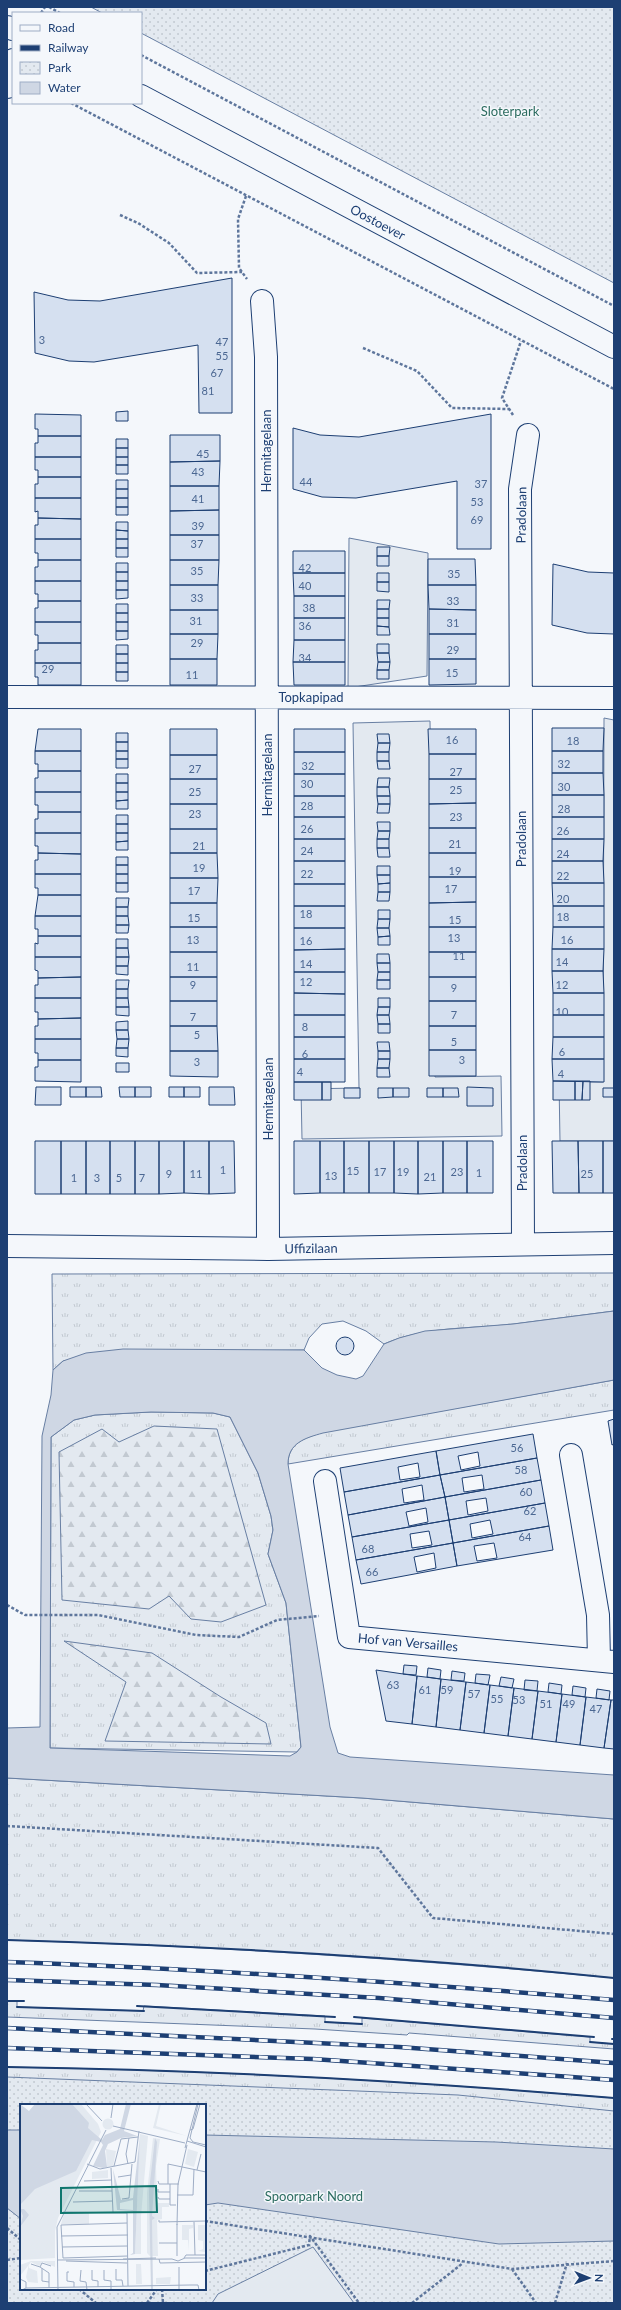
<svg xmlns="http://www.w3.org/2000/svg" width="621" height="2310" font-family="Lato,sans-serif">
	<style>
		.grass { fill: url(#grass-tufts); stroke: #687fa3 }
		.forest { fill: url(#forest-firs); stroke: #687fa3 }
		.park { fill: url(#park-dots); stroke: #687fa3; fill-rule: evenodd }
		.garden { fill: #e3e9f0; stroke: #687fa3 }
		.water { fill: #cfd7e4; stroke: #687fa3; fill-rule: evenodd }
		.building { fill: #d5e0f0; stroke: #1d3f73; fill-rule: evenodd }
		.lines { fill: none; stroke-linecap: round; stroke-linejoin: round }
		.street-casing { stroke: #1d3f73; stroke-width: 24 }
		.secondary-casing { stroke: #1d3f73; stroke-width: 24 }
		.path { stroke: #5e769c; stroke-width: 2.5; stroke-dasharray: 3 2; stroke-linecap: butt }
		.street { stroke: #f4f7fb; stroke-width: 22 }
		.secondary { stroke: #f4f7fb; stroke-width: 22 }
		.rail-casing { stroke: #1d3f73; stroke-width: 4.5 }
		.rail { stroke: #f4f7fb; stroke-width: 3; stroke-dasharray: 9; stroke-linecap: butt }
		.wall { stroke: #1d3f73; stroke-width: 2 }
		.labels { text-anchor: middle; stroke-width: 3; stroke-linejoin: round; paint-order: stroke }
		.number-label { font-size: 11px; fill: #4b6792 }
		.park-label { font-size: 13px; fill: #2c6c60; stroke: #f4f7fb }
		.street-label { font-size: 13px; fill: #1d3f73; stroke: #f4f7fb }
		.inset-road { fill: none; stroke: #9eadc5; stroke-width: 1 }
		.view { fill: #0f766e; fill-opacity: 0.15; stroke: #0f766e; stroke-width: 2 }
		.inset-edge { fill: none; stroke: #1d3f73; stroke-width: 2 }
	</style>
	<defs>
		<pattern id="grass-tufts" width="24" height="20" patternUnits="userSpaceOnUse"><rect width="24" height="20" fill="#e3e9f0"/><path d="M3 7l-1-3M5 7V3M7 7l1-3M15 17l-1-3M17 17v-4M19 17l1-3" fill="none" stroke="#c2c9d1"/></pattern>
		<pattern id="forest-firs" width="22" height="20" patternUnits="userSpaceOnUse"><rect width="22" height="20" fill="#e3e9f0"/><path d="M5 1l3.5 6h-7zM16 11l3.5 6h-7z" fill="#c2c9d1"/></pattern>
		<pattern id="park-dots" width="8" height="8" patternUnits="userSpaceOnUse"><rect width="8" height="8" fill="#e3e9f0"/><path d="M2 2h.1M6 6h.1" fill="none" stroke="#c2c9d1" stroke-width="1.8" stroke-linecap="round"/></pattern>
	</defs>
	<rect width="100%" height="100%" fill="#f4f7fb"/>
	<path class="grass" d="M614 1273V1311C581 1315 547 1320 514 1324 470 1329 425 1326 384 1344L366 1331 343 1321 322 1324 309 1338 304 1350 214 1351 63 1361 53 1370 52 1274Z
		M614 1380V1410L288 1464C288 1443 305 1438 323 1432Z
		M151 1412 213 1413 230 1417 258 1473 271 1516 273 1530 268 1554 286 1603 301 1747 297 1752 50 1748 51 1437 74 1420 95 1415Z
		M7 1778 362 1798 614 1819V1978C412 1959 210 1946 7 1940Z
		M7 2001H17V2007L143 2011 144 2006 325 2016V2022L362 2024V2018L590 2037V2042L614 2044V2049L409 2033 407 2035 315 2029 7 2017Z
		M7 2067C210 2070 412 2081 614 2098V2149L205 2105H21L7 2130Z"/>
	<path class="forest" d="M154 1426 217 1429 266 1605 221 1622 191 1619 169 1596 149 1609 62 1600 59 1452 102 1429 119 1442Z
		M64 1641 152 1653 221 1697 266 1723 271 1744 105 1741 126 1682Z"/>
	<path class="park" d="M91 7H614V283L141 33V13H102Z
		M7 2077 458 2095 614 2111V2303H7ZM21 2105H205V2289H21Z"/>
	<path class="garden" d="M349 538 428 553 427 676 348 688Z
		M604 718 614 720V1141H560L559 1082H603Z
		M430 721 435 1077 501 1076 502 1136 302 1139 301 1089 359 1088 353 723Z
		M313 2247 354 2303H212L218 2294Z"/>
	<path class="water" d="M614 1311V1380L323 1433C305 1438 288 1443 288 1464L330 1727 338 1753 350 1757 614 1775V1819L362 1798 7 1778V1728L40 1727 42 1436 51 1395 53 1370 63 1361 86 1353 123 1349 304 1350 322 1368 337 1375 356 1379 363 1376 384 1344 399 1338 425 1331 513 1324ZM151 1412 213 1413 230 1417 258 1473 271 1516 273 1530 268 1554 286 1603 301 1747 297 1752 290 1756 50 1748 51 1437 74 1420 95 1415Z
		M7 2130H21V2219L7 2208Z
		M205 2135 496 2142 614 2149V2241L499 2244 218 2203 205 2205Z"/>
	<path class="building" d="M232 278V413H199L198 345 94 362 69 361 35 353 34 292 68 300 100 301Z
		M128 411V421H116V412Z
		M35 414 81 415V436H38V429H35Z
		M491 414V549H457V481L356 498 322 497 293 489V428L320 435 359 437Z
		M170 435H220V461L170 462Z
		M38 436H81V457H35V443H38Z
		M116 439H128V448H116Z
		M116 448H128V457H116Z
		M35 457H81V477H38V470H35Z
		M116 457H128V465H116Z
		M220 461 219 486H170V462Z
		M116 465H128V474H116Z
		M38 477H81V498H35V484H38Z
		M116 480H128V489H116Z
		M170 486H219V510L170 511Z
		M116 489H128V498H116Z
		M35 498H81V519L38 518V511L35 512Z
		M116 498H128V507H116Z
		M116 507H128V515H116Z
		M219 510V535H170V511Z
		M38 518 81 519V539H35V525H38Z
		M116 522H128V531L116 530Z
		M116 530 128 531V539H116Z
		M170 535H219V560H170Z
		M35 539H81V560H38V553H35Z
		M116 539H128V548H116Z
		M377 547H390L389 556H377Z
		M116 548H128V557H116Z
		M293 551H345V573H293Z
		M377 556H389V566H377Z
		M428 559H475L476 585H428Z
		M38 560H81V581H35V567H38Z
		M170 560H219L218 585H170Z
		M116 563H128V572H116Z
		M553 564 588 572 614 573V634L587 633 552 625Z
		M116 572H128V581H116Z
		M293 573H345V596H294Z
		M377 573H389V582H377Z
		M35 581H81V601H38V594H35Z
		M116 581H128V590H116Z
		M377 582H389V592L377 591Z
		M170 585H218V610H170Z
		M428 585H476V610L429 609Z
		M116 590H128V598L116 599Z
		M294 596H345V618H294Z
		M377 600H390L389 609H377Z
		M38 601H81V622H35V608H38Z
		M116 604H128V613H116Z
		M377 609H389V618H377Z
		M429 609 476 610V634H429Z
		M170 610H218V634H170Z
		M116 613H128V622H116Z
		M294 618H345V640H294Z
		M377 618H389V627L377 626Z
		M35 622H81V643H38V635H35Z
		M116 622H128V631H116Z
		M377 626 389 627 390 635H377Z
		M116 631H128V639L116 640Z
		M170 634H218L217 659H170Z
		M429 634H476V659H429Z
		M294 640H345V662H293Z
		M38 643H81V663H35V650H38Z
		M377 644H389V653H377Z
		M116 645H128V654H116Z
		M377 653H389L390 662H378Z
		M116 654H128V663H116Z
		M170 659H217V685H170Z
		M429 659H476V684L429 685Z
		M293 662H345V685H294Z
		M378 662H390L389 670H377Z
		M35 663H81V685H38V677H35Z
		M116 663H128V672H116Z
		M377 670H389V679H377Z
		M116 672H128V681H116Z
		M552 728H604L603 751H552Z
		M38 729H81V751H35Z
		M170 729H217V755H170Z
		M294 729H345V752H294Z
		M428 729H476V754H429Z
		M116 733H128V742H116Z
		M377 734H389L390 743H378Z
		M116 742H128V751H116Z
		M378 743H390L389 752H377Z
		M35 751H81V771H38V764H35Z
		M116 751H128V759H116Z
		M552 751H603V773H552Z
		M294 752H345V774H294Z
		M377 752H389V761H377Z
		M429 754H476V779H429Z
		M170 755H217V779H170Z
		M116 759H128V768H116Z
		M377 761H389L390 769H378Z
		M38 771H81V792H35V778H38Z
		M552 773H603L604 795H552Z
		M116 774H128V783H116Z
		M294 774H345V796H294Z
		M378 778H390L389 787H377Z
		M170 779H217V804H170Z
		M429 779H476V803L429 804Z
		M116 783H128V792H116Z
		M377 787H389L390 796H377Z
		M35 792H81V812H38V805H35Z
		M116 792H128V800L116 801Z
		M552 795H604V817H552Z
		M294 796H345V817H294Z
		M377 796H390V804H378Z
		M128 800V809H116V801Z
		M476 803V828H429V804Z
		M170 804H217V829H170Z
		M378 804H390L389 813H377Z
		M38 812H81V833H35V819H38Z
		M116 815H128V824H116Z
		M294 817H345V839H294Z
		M552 817H604V839H552Z
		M377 822H390V831H378Z
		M116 824H128V833H116Z
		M429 828H476V853H429Z
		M170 829H217V853H170Z
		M378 831H390L389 839H377Z
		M35 833H81V854L38 853V846H35Z
		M116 833H128V841L116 842Z
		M294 839H345V861H294Z
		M377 839H389V848H377Z
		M552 839H604L603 861H552Z
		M128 841V850H116V842Z
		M377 848H389L390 857H378Z
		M38 853 81 854V874H35V860H38Z
		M170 853H217L218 878H170Z
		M429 853H476V877H429Z
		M116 857H128V865H116Z
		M294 861H345V884H294Z
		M552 861H603L604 883H552Z
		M116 865H128V874H116Z
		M377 866H390V875H377Z
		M35 874H81V895H38V888H35Z
		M116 874H128V883H116Z
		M377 875H390V883L378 884Z
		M429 877H476V902L429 903Z
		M170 878H218L217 903H170Z
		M116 883H128V892H116Z
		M390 883V892H378V884Z
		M552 883H604V906H553Z
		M294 884H345V906H294Z
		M378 892H390L389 901H377Z
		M38 895H81V916H35Z
		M116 898H129L128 907H116Z
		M476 902V927H429V903Z
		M170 903H217V927H170Z
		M294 906H345V928H294Z
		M553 906H604V927H553Z
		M116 907H128V916H116Z
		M378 910H390V919H378Z
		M35 916H81V936H38V929H35Z
		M116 916H128L129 925H116Z
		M378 919H390L389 928H377Z
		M116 925H129L128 933H116Z
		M170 927H217V952H170Z
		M429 927H476V952H429Z
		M553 927H604V949H552Z
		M294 928H345V949L294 950Z
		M377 928H389L390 936 378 937Z
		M38 936H81V957H35V943L38 944Z
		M390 936V945H378V937Z
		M116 939H128V948H116Z
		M116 948H128L129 957H116Z
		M345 949V972H294V950Z
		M552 949H604L603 971H552Z
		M170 952H217V977H170Z
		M429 952H476V977H429Z
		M377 954H389L390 963H377Z
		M35 957H81V977L38 978V971L35 970Z
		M116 957H129L128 966H116Z
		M377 963H390V972H378Z
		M116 966H128V975L116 974Z
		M552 971H603L604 993H553Z
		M294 972H345V994L294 993Z
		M378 972H390V980H377Z
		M81 977V998H35V985H38V978Z
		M170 977H217V1001H170Z
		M429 977H476V1001H429Z
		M116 980H129L128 989H116Z
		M377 980H390V989H377Z
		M116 989H128V998H116Z
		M294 993 345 994V1015H294Z
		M553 993H604V1015H553Z
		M35 998H81V1018L38 1019V1012H35Z
		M116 998H128L129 1007H116Z
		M378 998H390V1007H378Z
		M170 1001H217V1026H170Z
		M429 1001H476V1026H429Z
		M116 1007H129V1016L116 1015Z
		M378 1007H390L389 1015H377Z
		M294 1015H345V1037H294Z
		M377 1015H389L390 1024H378Z
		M553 1015H604V1037H553Z
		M81 1018V1039H35V1026H38V1019Z
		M128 1021V1030H116V1022Z
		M378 1024H390V1033H378Z
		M170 1026H217L218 1051H170Z
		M429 1026H476V1050H429Z
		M116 1030H128L129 1039H117Z
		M294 1037H345V1059H294Z
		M553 1037H604V1059H552Z
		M35 1039H81V1060H38V1053H35Z
		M117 1039H129L128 1048H116Z
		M377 1042H389L390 1051H378Z
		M116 1048H128V1057L116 1056Z
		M429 1050H476V1076H429Z
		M170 1051H218V1077L170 1076Z
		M378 1051H390V1059H378Z
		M294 1059H345V1082H294Z
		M378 1059H390L389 1068H377Z
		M552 1059H604V1082L553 1081Z
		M38 1060H81V1082L35 1081V1067H38Z
		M116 1063H129V1072H116Z
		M377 1068H389L390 1077H377Z
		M553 1081H575V1100H553Z
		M575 1081H583L582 1100H575Z
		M583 1081H590V1100H582Z
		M294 1082H322V1100H294Z
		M322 1082H331V1100H322Z
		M36 1087H61V1105H35Z
		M70 1087H86V1097H70Z
		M86 1087H101L102 1097H86Z
		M119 1087H135V1097H120Z
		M135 1087H151V1097H135Z
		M169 1087H184V1097H169Z
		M184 1087H200V1097H184Z
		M209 1087H234L235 1105H209Z
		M467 1087 493 1088V1106H467Z
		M344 1088H360V1098H344Z
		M378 1088H393V1097L378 1098Z
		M393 1088H409V1097H393Z
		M427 1088H443V1097H427Z
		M443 1088H458L459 1097H443Z
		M603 1088H614V1097H603Z
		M35 1141H61V1194H35Z
		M61 1141H86V1194H61Z
		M86 1141H110V1194H86Z
		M110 1141H135V1194H110Z
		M135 1141H159V1194H135Z
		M159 1141H184V1193L159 1194Z
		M184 1141H209V1194L184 1193Z
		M209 1141H234L235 1193 209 1194Z
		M294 1141H320V1193L294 1194Z
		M320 1141H344V1193H320Z
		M344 1141H369V1193H344Z
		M369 1141H394V1193H369Z
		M394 1141H418V1194L394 1193Z
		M418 1141H443V1193L418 1194Z
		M443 1141H467V1193H443Z
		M467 1141H493V1193H467Z
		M552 1141H578L579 1193H553Z
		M578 1141H603V1193H579Z
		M603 1141H614V1193H603Z
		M336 1346a9 9 0 1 1 18 0a9 9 0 1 1-18 0Z
		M614 1419V1444L612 1445 608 1421Z
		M533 1434 537 1458 440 1475 436 1451ZM478 1452 480 1466 461 1470 458 1456Z
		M436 1451 440 1475 344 1492 340 1468ZM418 1463 420 1477 400 1480 398 1467Z
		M537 1458 541 1480 445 1497 440 1475ZM482 1475 484 1489 464 1492 462 1478Z
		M440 1475 445 1497 348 1515 344 1492ZM422 1485 424 1500 404 1503 402 1489Z
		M541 1480 545 1503 449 1520 445 1497ZM486 1498 488 1511 468 1515 466 1501Z
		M445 1497 449 1520 352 1537 348 1515ZM426 1508 428 1522 409 1526 406 1512Z
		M545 1503 549 1526 453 1543 449 1520ZM490 1520 493 1534 472 1538 470 1524Z
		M449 1520 453 1543 356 1560 352 1537ZM429 1531 432 1545 412 1548 410 1534Z
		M549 1526 553 1550 457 1566 453 1543ZM494 1543 497 1558 477 1561 474 1546Z
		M453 1543 457 1566 361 1584 356 1560ZM434 1553 436 1568 417 1572 414 1557Z
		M404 1665 417 1666 416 1675 403 1674Z
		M428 1668 441 1670 440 1679 427 1677Z
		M376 1670 417 1676 412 1724 386 1721Z
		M452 1671 465 1673 464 1681 451 1680Z
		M476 1674 490 1675 488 1685 475 1683Z
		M417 1676 441 1679 436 1727 412 1724Z
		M501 1677 514 1679 512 1688 499 1686Z
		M441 1679 466 1682 460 1730 436 1727Z
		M525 1680 538 1681 537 1691 524 1690Z
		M466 1682 490 1685 484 1733 460 1730Z
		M549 1683 562 1685 561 1694 548 1692Z
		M490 1685 514 1688 508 1736 484 1733Z
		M573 1686 586 1688 585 1697 572 1695Z
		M514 1688 538 1691 532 1739 508 1736Z
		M597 1689 610 1691 609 1700 596 1698Z
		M538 1691 562 1694 556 1742 532 1739Z
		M562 1694 586 1697 580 1745 556 1742Z
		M586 1697 611 1700 604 1748 580 1745Z
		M611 1700H614V1749L604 1748Z"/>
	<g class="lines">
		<g class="street-casing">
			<path id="street" d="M7 87V69L13 60
				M262 301 266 357 268 1249
				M7 697 614 698
				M523 1243 520 489 528 435
				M7 1246 268 1249 614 1243
				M571 1455 598 1615 599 1660
				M325 1481 349 1637 614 1662"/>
		</g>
		<g class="secondary-casing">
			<path id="secondary" d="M7 27 13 29
				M141 96 614 347"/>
		</g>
		<path class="path" d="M49 7 60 13
			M41 13 45 7
			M141 55 614 306
			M71 103 614 389
			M246 196 238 219 239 268 247 279
			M120 215 138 223 169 243 197 273 242 272
			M363 348 417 371 452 408 509 409
			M513 415 502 398 521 341
			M7 1605 25 1615H98L196 1635 239 1637 277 1620 319 1616
			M7 1826 378 1848 433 1918 614 1934
			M205 2221 512 2269 614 2261
			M7 2228 21 2240
			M7 2260 21 2258
			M512 2269 536 2303
			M205 2271 309 2245 310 2236 359 2303
			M79 2289 96 2303
			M162 2289 163 2303
			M147 2303 157 2289
			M412 2303 463 2263
			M555 2303 567 2263"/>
		<use href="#street" class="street"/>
		<use href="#secondary" class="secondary"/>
		<g class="rail-casing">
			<path id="rail" d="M7 1962C210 1969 412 1983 614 2000
				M7 1980 157 1985 379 1998 614 2018
				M7 2028 399 2047 614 2063
				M7 2048 313 2059 614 2080"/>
		</g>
		<use href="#rail" class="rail"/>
		<path class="wall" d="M7 1940C209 1946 412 1957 614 1978
			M7 2001H24
			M137 2006 335 2017
			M17 2007 144 2011
			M354 2017 594 2037
			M325 2022 362 2024
			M612 2039H614
			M590 2042 614 2044
			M7 2067C210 2070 412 2081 614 2098"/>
	</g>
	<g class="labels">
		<g class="number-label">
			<text x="42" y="344">3</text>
			<text x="222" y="346">47</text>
			<text x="222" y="360">55</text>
			<text x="217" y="377">67</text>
			<text x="208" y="395">81</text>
			<text x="203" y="458">45</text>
			<text x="198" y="476">43</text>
			<text x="306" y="486">44</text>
			<text x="481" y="488">37</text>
			<text x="198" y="503">41</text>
			<text x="477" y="506">53</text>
			<text x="477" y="524">69</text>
			<text x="198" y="530">39</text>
			<text x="197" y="548">37</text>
			<text x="305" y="572">42</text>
			<text x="197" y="575">35</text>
			<text x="454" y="578">35</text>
			<text x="305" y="590">40</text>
			<text x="197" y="602">33</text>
			<text x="453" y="605">33</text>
			<text x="309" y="612">38</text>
			<text x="196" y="625">31</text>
			<text x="453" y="627">31</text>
			<text x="305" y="630">36</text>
			<text x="197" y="647">29</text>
			<text x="453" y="654">29</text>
			<text x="305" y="662">34</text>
			<text x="48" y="673">29</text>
			<text x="452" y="677">15</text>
			<text x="192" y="679">11</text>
			<text x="452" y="744">16</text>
			<text x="573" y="745">18</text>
			<text x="564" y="768">32</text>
			<text x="308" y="770">32</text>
			<text x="195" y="773">27</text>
			<text x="456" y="776">27</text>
			<text x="307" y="788">30</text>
			<text x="564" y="791">30</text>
			<text x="456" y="794">25</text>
			<text x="195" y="796">25</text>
			<text x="307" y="810">28</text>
			<text x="564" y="813">28</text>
			<text x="195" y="818">23</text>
			<text x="456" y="821">23</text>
			<text x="307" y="833">26</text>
			<text x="563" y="835">26</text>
			<text x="455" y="848">21</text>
			<text x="199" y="850">21</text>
			<text x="307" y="855">24</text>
			<text x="563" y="858">24</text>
			<text x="199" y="872">19</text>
			<text x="455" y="875">19</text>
			<text x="307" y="878">22</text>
			<text x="563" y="880">22</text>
			<text x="451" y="893">17</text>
			<text x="194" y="895">17</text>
			<text x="563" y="903">20</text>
			<text x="306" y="918">18</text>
			<text x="563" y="921">18</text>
			<text x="194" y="922">15</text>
			<text x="455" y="924">15</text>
			<text x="454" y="942">13</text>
			<text x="193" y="944">13</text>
			<text x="567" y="944">16</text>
			<text x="306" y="945">16</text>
			<text x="459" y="960">11</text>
			<text x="562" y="966">14</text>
			<text x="306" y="968">14</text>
			<text x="193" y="971">11</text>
			<text x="306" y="986">12</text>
			<text x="193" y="989">9</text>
			<text x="562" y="989">12</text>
			<text x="454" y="992">9</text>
			<text x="562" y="1016">10</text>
			<text x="454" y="1019">7</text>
			<text x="193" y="1021">7</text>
			<text x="305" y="1031">8</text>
			<text x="197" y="1039">5</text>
			<text x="454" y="1046">5</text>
			<text x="562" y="1056">6</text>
			<text x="305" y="1058">6</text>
			<text x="462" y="1064">3</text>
			<text x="197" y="1066">3</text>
			<text x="300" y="1076">4</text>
			<text x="561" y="1078">4</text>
			<text x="223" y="1174">1</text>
			<text x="353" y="1175">15</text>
			<text x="380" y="1176">17</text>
			<text x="403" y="1176">19</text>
			<text x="457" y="1176">23</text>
			<text x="479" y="1177">1</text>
			<text x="169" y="1178">9</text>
			<text x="196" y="1178">11</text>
			<text x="587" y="1178">25</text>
			<text x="331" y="1180">13</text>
			<text x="430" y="1181">21</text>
			<text x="74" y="1182">1</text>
			<text x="97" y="1182">3</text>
			<text x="119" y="1182">5</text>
			<text x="142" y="1182">7</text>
			<text x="517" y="1452">56</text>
			<text x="521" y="1474">58</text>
			<text x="526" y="1496">60</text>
			<text x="530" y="1515">62</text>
			<text x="525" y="1541">64</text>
			<text x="368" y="1553">68</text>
			<text x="372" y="1576">66</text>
			<text x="393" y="1689">63</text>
			<text x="425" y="1694">61</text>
			<text x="447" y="1694">59</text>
			<text x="474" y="1698">57</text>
			<text x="497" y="1703">55</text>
			<text x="519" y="1704">53</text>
			<text x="546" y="1708">51</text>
			<text x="569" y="1708">49</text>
			<text x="596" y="1713">47</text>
		</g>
		<g class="park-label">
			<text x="510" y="116">Sloterpark</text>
			<text x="314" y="2201">Spoorpark Noord</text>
		</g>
		<g class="street-label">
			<text transform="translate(378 222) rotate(28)" y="5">Oostoever</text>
			<text transform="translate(266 451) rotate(-90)" y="5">Hermitagelaan</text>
			<text transform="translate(521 515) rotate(-89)" y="5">Pradolaan</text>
			<text x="311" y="702">Topkapipad</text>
			<text transform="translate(267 775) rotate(-90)" y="5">Hermitagelaan</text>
			<text transform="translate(521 839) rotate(-90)" y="5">Pradolaan</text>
			<text transform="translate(268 1099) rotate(-90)" y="5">Hermitagelaan</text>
			<text transform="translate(522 1163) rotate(-90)" y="5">Pradolaan</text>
			<text transform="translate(311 1248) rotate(-1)" y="5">Uffizilaan</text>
			<text transform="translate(408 1642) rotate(5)" y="5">Hof van Versailles</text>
		</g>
	</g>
	<g transform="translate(20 2104)">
		<rect width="186" height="186" fill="#f4f7fb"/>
		<path d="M139 0H141L136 22 167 32 133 24ZM82.5 20a5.5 5.5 0 1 1 11 0a5.5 5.5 0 1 1-11 0ZM120 30 128 32 121 112H117L118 139 117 150H115ZM86 45 96 47 93 62 87 63ZM168 45 178 48 174 63 165 60ZM11 157H35V163L23 158 19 162 11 158 0 172V161ZM9 160V164L17 167 18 179 8 178 6 173ZM151 173 150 180H136V174Z" fill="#e3e9f0"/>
		<path d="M117 112H121V150H117ZM116 160H121L122 180H116Z" fill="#e3e9f0"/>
		<path d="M47 0H61L78 20 81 28 38 114 35 127V154L0 156V98ZM133 34 140 35 136 62 137 96 138 99H149V103H142V115L137 116 138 152H130L127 149V89ZM69 109V120H41L44 110Z" fill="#e3e9f0"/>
		<path d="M88 66V74L72 75V68ZM162 121H173V124L169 125V147L168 136H162ZM178 121H186L185 148 178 147 183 145V137L178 136Z" fill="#e3e9f0"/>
		<path d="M0 0 9 7 15 0H52L69 19 68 24 82 36 85 31 100 25 106 0H111L104 27 117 32 101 34 88 40 85 47 87 63 83 64 73 62 83 41 81 38 72 36 56 67 15 85 0 101ZM120 32 115 150 110 151 113 149V107L97 106 93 65 101 96 113 94ZM113 96V106L100 105V99ZM135 34 137 38 132 112 135 114 132 116 133 186H131L129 87ZM0 105H4L9 111 0 123 3 112Z" fill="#cfd7e4" fill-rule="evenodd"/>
		<path class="inset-road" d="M66 0 82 17M178 0 170 34 173 38 186 41M91 14 93 0M93 22 165 39M170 26 173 25 180 0M167 37 186 43M165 44 177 0M67 60 80 65 115 58 119 27M108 60 106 50 109 34M94 62 101 35 118 33M91 64 93 108M177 66 181 50M98 73 111 71M64 77 92 76M138 77 139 80H159M148 80V60L186 68M150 80V101H156M138 85V88H150M59 87H92M157 91H173L174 65M138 93 139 95H150M102 95 109 94 112 60M53 98 93 97M43 108 107 109 108 182M139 116V118L186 117M174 118 175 151M41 121 43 154 108 152M41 121 107 119M157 121 158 80 167 41M41 132 108 131M139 139H157M42 143 108 142M157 152V120M164 154 166 151H186M165 154H186M103 155 136 154M139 155 140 159 186 158M37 156 152 155 158 157 165 154M46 157 107 159M11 160 20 163 22 159 31 162M20 163 29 169V184M159 163V186M22 164V177L29 178M96 165V176H102L103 182M61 166 60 177 66 178 67 186M72 166V176L78 177V183M84 166V176L91 177V186M49 168H47V177L54 178V183M0 175 6 178V184M2 186 6 184 170 181H178L179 186M38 186 37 123 86 26"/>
		<path class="view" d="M136 82 137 108 41 109V84Z"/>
		<rect width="186" height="186" class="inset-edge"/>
	</g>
	<rect width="621" height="2310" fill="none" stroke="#1d3f73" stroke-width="16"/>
	<rect x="12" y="12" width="130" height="92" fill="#f4f7fb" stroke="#9eadc5"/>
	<rect x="20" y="25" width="20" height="6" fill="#f4f7fb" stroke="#9eadc5"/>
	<text x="48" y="32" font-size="12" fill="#1d3f73">Road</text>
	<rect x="20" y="45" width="20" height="6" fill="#1d3f73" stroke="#9eadc5"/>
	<text x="48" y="52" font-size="12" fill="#1d3f73">Railway</text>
	<rect x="20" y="62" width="20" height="12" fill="url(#park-dots)" stroke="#9eadc5"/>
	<text x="48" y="72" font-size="12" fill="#1d3f73">Park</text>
	<rect x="20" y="82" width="20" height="12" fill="#cfd7e4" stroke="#9eadc5"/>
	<text x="48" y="92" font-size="12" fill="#1d3f73">Water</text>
	<g transform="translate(589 2278) rotate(91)" stroke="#f4f7fb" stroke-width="3" paint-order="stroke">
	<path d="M0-3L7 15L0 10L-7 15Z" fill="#1d3f73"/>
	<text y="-6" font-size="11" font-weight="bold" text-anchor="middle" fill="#1d3f73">N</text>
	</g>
</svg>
